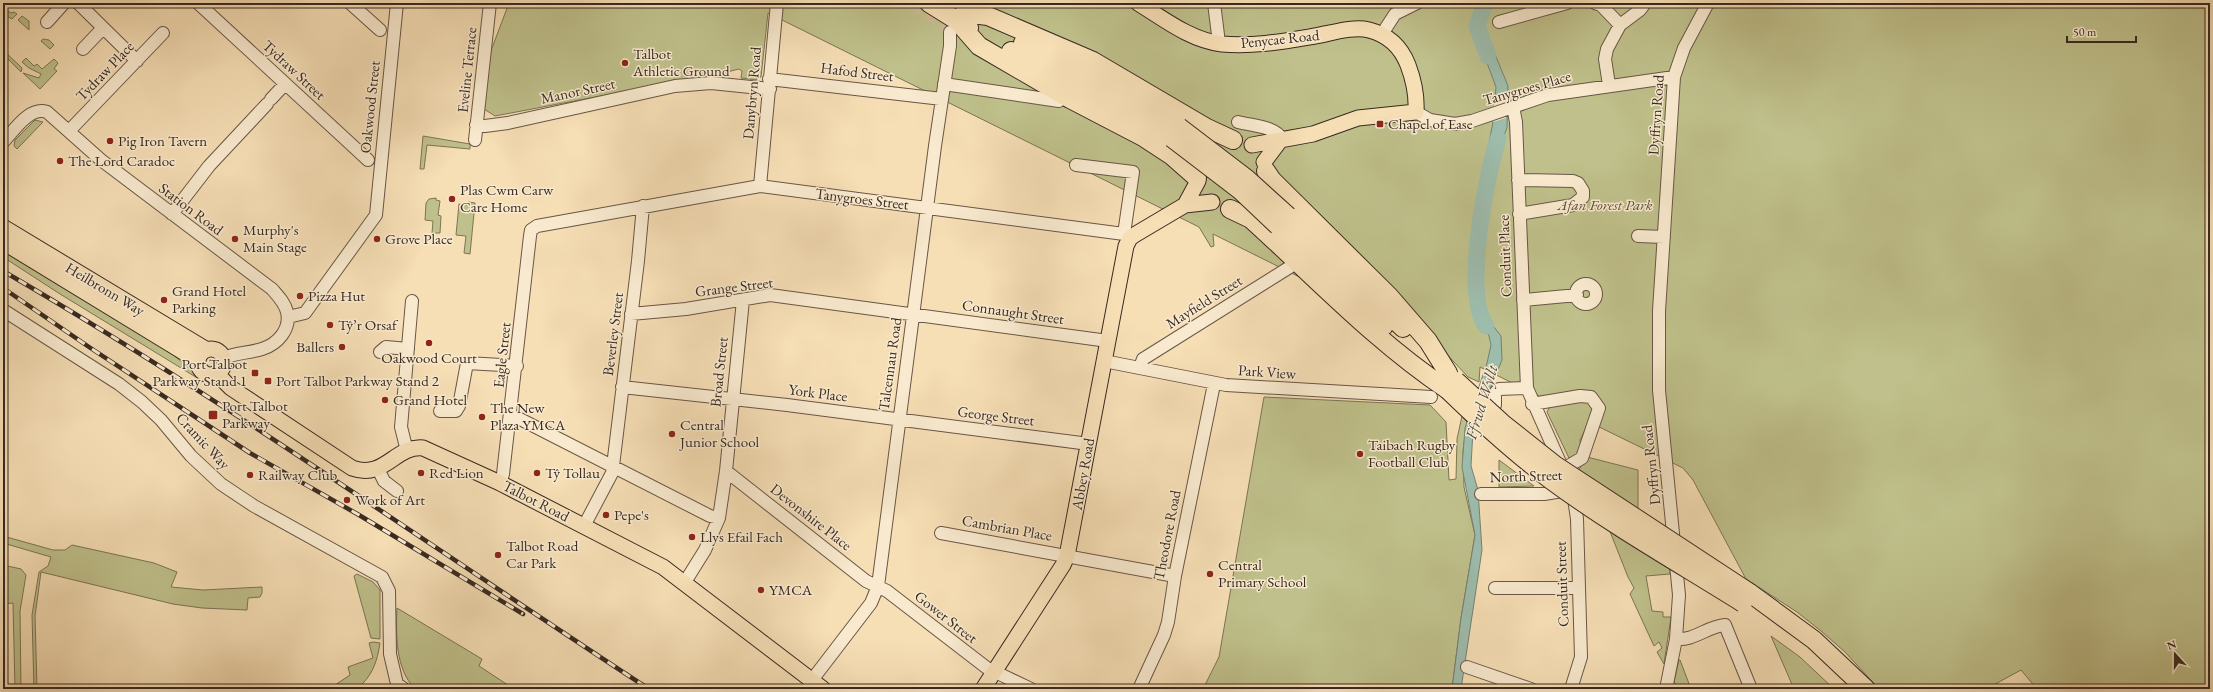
<svg xmlns="http://www.w3.org/2000/svg" width="2213" height="692" font-family="'EB Garamond',serif">
	<style>
		.green { fill: #bfc08b; stroke: #7c7456 }
		.water { fill: #9dbcac; stroke: #758174 }
		.pier { fill: #f6deb5 }
		.lines { fill: none; stroke-linecap: round; stroke-linejoin: round }
		.river { stroke: #9dbcac; stroke-width: 17 }
		.minor-tunnel { stroke: #d0ba97; stroke-width: 12; stroke-dasharray: 12 6; stroke-linecap: butt }
		.minor-casing { stroke: #685646; stroke-width: 14 }
		.major-casing { stroke: #382921; stroke-width: 17 }
		.highway-casing { stroke: #382921; stroke-width: 20 }
		.minor { stroke: #f9eacf; stroke-width: 12 }
		.major { stroke: #f6deb5; stroke-width: 15 }
		.highway { stroke: #f6deb5; stroke-width: 18 }
		.rail-casing { stroke: #382921; stroke-width: 4.5 }
		.rail { stroke: #f9eacf; stroke-width: 3; stroke-dasharray: 9; stroke-linecap: butt }
		.highway-bridge-casing { stroke: #382921; stroke-width: 20; stroke-linecap: butt }
		.highway-bridge { stroke: #f6deb5; stroke-width: 18 }
		.poi-dot { fill: #8f2418; stroke: #f9eacf; stroke-width: 1.5 }
		.labels { text-anchor: middle; stroke-width: 3; stroke-linejoin: round; paint-order: stroke }
		.street-label { font-size: 15px; fill: #382921; stroke: #f9eacf }
		.poi-label { font-size: 15px; fill: #382921; stroke: #f9eacf; text-anchor: start }
		.park-label { font-size: 15px; font-style: italic; fill: #5a4f3c; stroke: #f9eacf }
		.water-label { font-size: 16px; font-style: italic; fill: #514e44; stroke: #f9eacf }
	</style>
	<rect width="100%" height="100%" fill="#f6deb5"/>
	<filter id="stains"><feTurbulence type="fractalNoise" baseFrequency=".005" numOctaves="4"/><feColorMatrix values="0 0 0 0 .2 0 0 0 0 .09 0 0 0 0 .02 0 0 0 .5 -.17"/></filter>
	<radialGradient id="worn" r=".72"><stop offset=".6" stop-color="#630" stop-opacity="0"/><stop offset="1" stop-color="#630" stop-opacity=".3"/></radialGradient>
	<path class="green" d="M7 3 5 6 7 10 11 13 14 12 17 14 12 19 3 14V6Z
		M509 3H2210V689H2037L2021 670 1986 689H1879L1845 652 1821 631 1797 612 1746 579 1693 480 1683 468 1589 422 1580 440 1581 449 1575 458H1569L1547 412 1549 408 1555 404 1480 367 1479 382 1468 377 1440 347 1213 234 1214 246 1211 247 1199 227 768 13 761 77H757V80L741 78 742 71 739 69 727 72V77H718L717 74 495 116 484 109 489 56Z
		M22 16 29 21V30L18 20Z
		M43 39 49 40 54 45 50 49 41 41Z
		M3 50 22 68 21 72 3 54Z
		M26 58 34 66 37 64 42 69 54 59 58 63 54 69 57 71 40 89 23 73 39 78 41 74 29 68 22 62Z
		M35 120 43 122 17 149 14 146 15 140Z
		M423 136 470 144V149L427 145 424 169H420Z
		M436 198V200L440 201 438 215 441 216 440 233H432L433 221 425 220 426 203 429 199Z
		M468 202 475 203 470 254 464 253 466 236 456 235 459 204 467 205Z
		M3 251 168 351 191 369 199 379 60 294 3 257Z
		M1264 397 1430 405 1446 422 1449 480 1456 479 1457 439 1462 416 1467 422 1463 451 1464 487 1475 535 1461 618 1452 689H1203L1219 657Z
		M1587 457 1638 470V510L1578 471Z
		M1499 460 1534 486 1499 487Z
		M1609 529 1670 567V574L1646 576 1652 611 1663 612V617H1671L1664 664 1657 652 1662 648 1659 642 1654 646 1630 594 1634 588 1628 577Z
		M3 536 53 550H65L72 545 154 563 177 572 171 587 203 590 262 587V593L260 597 248 598 247 610 202 608 173 604 41 572 35 616 37 689H34L32 615 39 572 48 566 51 557 3 543Z
		M3 565 21 569 26 575 20 611 21 689H15L13 603 3 604Z
		M357 574 373 582 380 590V639L371 638 354 576Z
		M397 608 482 659 479 666 514 689H415C395 668 396 635 397 608Z
		M1771 636 1800 657 1834 689H1794Z
		M373 642 380 643C377 663 372 676 357 689H338L335 685 350 675 348 667 373 658 369 643Z
		M1679 660H1680L1691 689H1681L1674 682Z"/>
	<path class="water" d="M1486 32 1508 86 1507 128 1494 161 1486 157 1493 122 1496 87 1477 36Z
		M1476 305H1485L1486 317 1501 336 1502 360 1473 430 1471 466 1478 490 1482 550 1461 689H1452L1461 618 1475 535 1462 467 1465 428 1487 363 1491 345 1489 336 1477 315Z"/>
	<path class="pier" d="M1507 100 1506 118 1493 122 1494 104Z"/>
	<g class="lines">
		<path class="river" d="M1485 3 1477 26 1488 56
			M1486 326C1463 293 1486 177 1498 139"/>
		<path class="minor-tunnel" d="M912 3 946 26 950 32"/>
		<g class="minor-casing">
			<path id="minor" d="M78 3 137 61
				M198 3 368 160
				M350 3 380 30
				M1214 3 1219 43
				M1595 3 1601 5 1620 25
				M47 22 64 3
				M1499 22 1567 3
				M1382 34 1395 14 1417 3
				M83 49 103 28
				M769 79 942 99
				M944 84 1059 101
				M1609 85 1605 59 1607 49 1620 25 1640 10 1645 3
				M271 99 285 84
				M1513 107 1516 122 1527 388 1562 467
				M1416 112 1430 120 1455 124 1472 121 1548 95 1674 77
				M1238 122C1253 126 1275 126 1283 140
				M476 125 485 126 508 123 675 86 711 83 770 89
				M69 131 163 33
				M475 140 490 3
				M3 142C14 131 29 106 47 112L101 160 272 289C278 296 285 303 287 312 291 329 278 344 262 349 249 353 235 353 223 358
				M1076 165 1133 172 1124 234
				M1518 180 1573 181 1578 183 1583 191V197L1573 205 1519 214
				M760 186 777 3
				M172 214 209 166 267 104
				M1638 236 1664 237
				M1576 294a10 10 0 1 1 20 0a10 10 0 1 1-20 0Z
				M1523 300 1577 295
				M3 310 119 384 142 402 161 420 191 456 221 484 254 506 382 577 389 591 390 654 397 684 404 689
				M631 314 686 309 770 295 1108 341
				M288 317 305 313 376 215 397 3
				M380 352 386 347 408 349
				M1104 361 1226 385 1431 397
				M1140 367 1143 359 1290 267
				M622 387 787 405 1089 444
				M1532 404 1580 396 1591 397 1599 408 1582 458 1563 469
				M1495 405V393L1499 389 1527 388
				M440 411H456L459 406 467 363 517 366
				M511 417H516L710 516 719 518
				M407 451 401 427 412 301
				M378 469 384 481 397 491
				M726 471 866 581 887 591 987 668 1031 689
				M500 483 503 474 530 236 531 230 537 226 760 186 1124 234 1130 238
				M1481 494H1544L1569 490
				M584 526 612 473 613 466 638 261 643 206
				M941 533 1175 576
				M685 582 705 550 719 518 726 471 743 300
				M1495 588H1578
				M1676 639C1694 641 1708 626 1725 625L1751 689
				M1467 667 1531 689
				M812 680 871 603 878 586 935 146 950 46V32
				M1139 689 1164 635 1168 622 1175 576 1214 384
				M1571 689 1581 657 1577 519 1573 492
				M1666 689 1676 639 1679 595 1659 390V311L1674 77 1684 48 1708 3"/>
		</g>
		<g class="major-casing">
			<path id="major" d="M1138 3C1164 19 1190 40 1222 44 1253 47 1285 41 1315 36 1332 33 1353 26 1369 30 1389 35 1401 47 1408 65 1414 81 1417 95 1416 112L1358 118 1313 134 1252 145
				M1264 162 1279 142
				M1185 205 1198 181
				M3 227 207 350
				M3 242 185 353 198 365
				M198 362a13 13 0 1 1 26 0a13 13 0 1 1-26 0Z
				M216 373 231 388 352 468C385 480 395 445 423 448L500 483 663 567 823 689
				M983 689 1063 565 1067 556 1126 246 1130 238 1136 234 1185 205 1212 202"/>
		</g>
		<g class="highway-casing">
			<path id="highway" d="M929 3 969 28
				M964 13 988 16 1093 61 1207 128 1233 140
				M958 22 979 46 1070 99 1143 137 1172 156 1197 178
				M1023 43 1097 80 1179 127
				M1011 51 1133 114 1172 138
				M1266 171 1272 180 1389 296 1428 341 1448 373
				M1230 209 1251 219C1316 278 1375 341 1448 390
				M1288 216 1403 328
				M1278 226 1384 326
				M1750 593 1814 640 1866 689"/>
		</g>
		<use href="#minor" class="minor"/>
		<use href="#major" class="major"/>
		<use href="#highway" class="highway"/>
		<g class="rail-casing">
			<path id="rail" d="M3 271C225 400 434 549 649 689
				M3 288 89 347 250 453 359 515 523 614"/>
		</g>
		<use href="#rail" class="rail"/>
		<g class="highway-bridge-casing">
			<path id="highway-bridge" d="M1179 127 1247 179 1288 216
				M1172 138 1240 190 1278 226
				M1456 381 1502 423 1555 465 1750 593
				M1448 390C1481 422 1514 452 1551 480 1612 525 1679 563 1743 603"/>
		</g>
		<use href="#highway-bridge" class="highway-bridge"/>
	</g>
	<g class="poi-dot">
		<circle cx="625" cy="63" r="4"/>
		<rect x="1376" y="120" width="8" height="8" rx="2"/>
		<circle cx="110" cy="141" r="4"/>
		<circle cx="60" cy="161" r="4"/>
		<circle cx="452" cy="199" r="4"/>
		<circle cx="235" cy="239" r="4"/>
		<circle cx="377" cy="239" r="4"/>
		<circle cx="300" cy="296" r="4"/>
		<circle cx="164" cy="300" r="4"/>
		<circle cx="330" cy="325" r="4"/>
		<circle cx="429" cy="343" r="4"/>
		<circle cx="342" cy="347" r="4"/>
		<rect x="251" y="369" width="8" height="8" rx="2"/>
		<rect x="264" y="377" width="8" height="8" rx="2"/>
		<circle cx="385" cy="400" r="4"/>
		<rect x="208" y="410" width="10" height="10" rx="2"/>
		<circle cx="482" cy="417" r="4"/>
		<circle cx="672" cy="434" r="4"/>
		<circle cx="1360" cy="454" r="4"/>
		<circle cx="421" cy="473" r="4"/>
		<circle cx="537" cy="473" r="4"/>
		<circle cx="250" cy="475" r="4"/>
		<circle cx="347" cy="500" r="4"/>
		<circle cx="606" cy="515" r="4"/>
		<circle cx="692" cy="537" r="4"/>
		<circle cx="498" cy="555" r="4"/>
		<circle cx="1210" cy="574" r="4"/>
		<circle cx="761" cy="590" r="4"/>
	</g>
	<g class="labels">
		<g class="street-label">
			<text transform="translate(1280 39) rotate(-6)" y="5">Penycae Road</text>
			<text transform="translate(294 70) rotate(43)" y="5">Tydraw Street</text>
			<text transform="translate(467 70) rotate(-84)" y="5">Eveline Terrace</text>
			<text transform="translate(105 71) rotate(-46)" y="5">Tydraw Place</text>
			<text transform="translate(857 72) rotate(7)" y="5">Hafod Street</text>
			<text transform="translate(1527 88) rotate(-16)" y="5">Tanygroes Place</text>
			<text transform="translate(578 91) rotate(-12)" y="5">Manor Street</text>
			<text transform="translate(752 93) rotate(-85)" y="5">Danybryn Road</text>
			<text transform="translate(370 107) rotate(-84)" y="5">Oakwood Street</text>
			<text transform="translate(1656 115) rotate(-86)" y="5">Dyffryn Road</text>
			<text transform="translate(862 199) rotate(7)" y="5">Tanygroes Street</text>
			<text transform="translate(191 209) rotate(37)" y="5">Station Road</text>
			<text transform="translate(1505 256) rotate(-92)" y="5">Conduit Place</text>
			<text transform="translate(734 287) rotate(-7)" y="5">Grange Street</text>
			<text transform="translate(105 289) rotate(31)" y="5">Heilbronn Way</text>
			<text transform="translate(1204 302) rotate(-32)" y="5">Mayfield Street</text>
			<text transform="translate(1013 312) rotate(8)" y="5">Connaught Street</text>
			<text transform="translate(613 334) rotate(-83)" y="5">Beverley Street</text>
			<text transform="translate(502 355) rotate(-84)" y="5">Eagle Street</text>
			<text transform="translate(890 364) rotate(-82)" y="5">Talcennau Road</text>
			<text transform="translate(719 372) rotate(-84)" y="5">Broad Street</text>
			<text transform="translate(1267 372) rotate(4)" y="5">Park View</text>
			<text transform="translate(818 393) rotate(7)" y="5">York Place</text>
			<text transform="translate(996 416) rotate(7)" y="5">George Street</text>
			<text transform="translate(203 441) rotate(47)" y="5">Cramic Way</text>
			<text transform="translate(1651 465) rotate(-96)" y="5">Dyffryn Road</text>
			<text transform="translate(1083 474) rotate(-80)" y="5">Abbey Road</text>
			<text transform="translate(1526 476) rotate(-2)" y="5">North Street</text>
			<text transform="translate(536 501) rotate(27)" y="5">Talbot Road</text>
			<text transform="translate(811 517) rotate(38)" y="5">Devonshire Place</text>
			<text transform="translate(1007 528) rotate(10)" y="5">Cambrian Place</text>
			<text transform="translate(1167 535) rotate(-79)" y="5">Theodore Road</text>
			<text transform="translate(1562 584) rotate(-92)" y="5">Conduit Street</text>
			<text transform="translate(946 617) rotate(38)" y="5">Gower Street</text>
		</g>
		<g class="poi-label">
			<text x="633" y="59">Talbot<tspan x="633" dy="17">Athletic Ground</tspan></text>
			<text x="1388" y="129">Chapel of Ease</text>
			<text x="118" y="146">Pig Iron Tavern</text>
			<text x="68" y="166">The Lord Caradoc</text>
			<text x="460" y="195">Plas Cwm Carw<tspan x="460" dy="17">Care Home</tspan></text>
			<text x="243" y="235">Murphy's<tspan x="243" dy="17">Main Stage</tspan></text>
			<text x="385" y="244">Grove Place</text>
			<text x="172" y="296">Grand Hotel<tspan x="172" dy="17">Parking</tspan></text>
			<text x="308" y="301">Pizza Hut</text>
			<text x="338" y="330">Tŷ’r Orsaf</text>
			<text x="334" y="352" text-anchor="end">Ballers</text>
			<text x="429" y="363" text-anchor="middle">Oakwood Court</text>
			<text x="247" y="369" text-anchor="end">Port Talbot<tspan x="247" dy="17">Parkway Stand 1</tspan></text>
			<text x="276" y="386">Port Talbot Parkway Stand 2</text>
			<text x="393" y="405">Grand Hotel</text>
			<text x="222" y="411">Port Talbot<tspan x="222" dy="17">Parkway</tspan></text>
			<text x="490" y="413">The New<tspan x="490" dy="17">Plaza YMCA</tspan></text>
			<text x="680" y="430">Central<tspan x="680" dy="17">Junior School</tspan></text>
			<text x="1368" y="450">Taibach Rugby<tspan x="1368" dy="17">Football Club</tspan></text>
			<text x="429" y="478">Red Lion</text>
			<text x="545" y="478">Tŷ Tollau</text>
			<text x="258" y="480">Railway Club</text>
			<text x="355" y="505">Work of Art</text>
			<text x="614" y="520">Pepe's</text>
			<text x="700" y="542">Llys Efail Fach</text>
			<text x="506" y="551">Talbot Road<tspan x="506" dy="17">Car Park</tspan></text>
			<text x="1218" y="570">Central<tspan x="1218" dy="17">Primary School</tspan></text>
			<text x="769" y="595">YMCA</text>
		</g>
		<g class="park-label">
			<text x="1605" y="210">Afan Forest Park</text>
		</g>
		<g class="water-label">
			<text transform="translate(1481 402) rotate(-73)" y="6">Ffrwd Wyllt</text>
		</g>
	</g>
	<rect width="2213" height="692" fill="none" stroke="#f6deb5" stroke-width="16"/>
	<rect x="4" y="4" width="2205" height="684" fill="none" stroke="#382921" stroke-width="2"/>
	<rect x="8" y="8" width="2197" height="676" fill="none" stroke="#382921"/>
	<g transform="translate(2175 654) rotate(339)" stroke="#f9eacf" stroke-width="3" paint-order="stroke">
	<path d="M0-3L7 15L0 10L-7 15Z" fill="#382921"/>
	<text y="-6" font-size="11" font-weight="bold" text-anchor="middle" fill="#382921">N</text>
	</g>
	<path d="M2067 36v6h69v-6" fill="none" stroke="#382921" stroke-width="2"/>
	<text x="2073" y="36" font-size="12" fill="#382921" stroke="#f9eacf" stroke-width="3" paint-order="stroke">50 m</text>
	<rect width="100%" height="100%" filter="url(#stains)"/>
	<rect width="100%" height="100%" fill="url(#worn)"/>
</svg>
